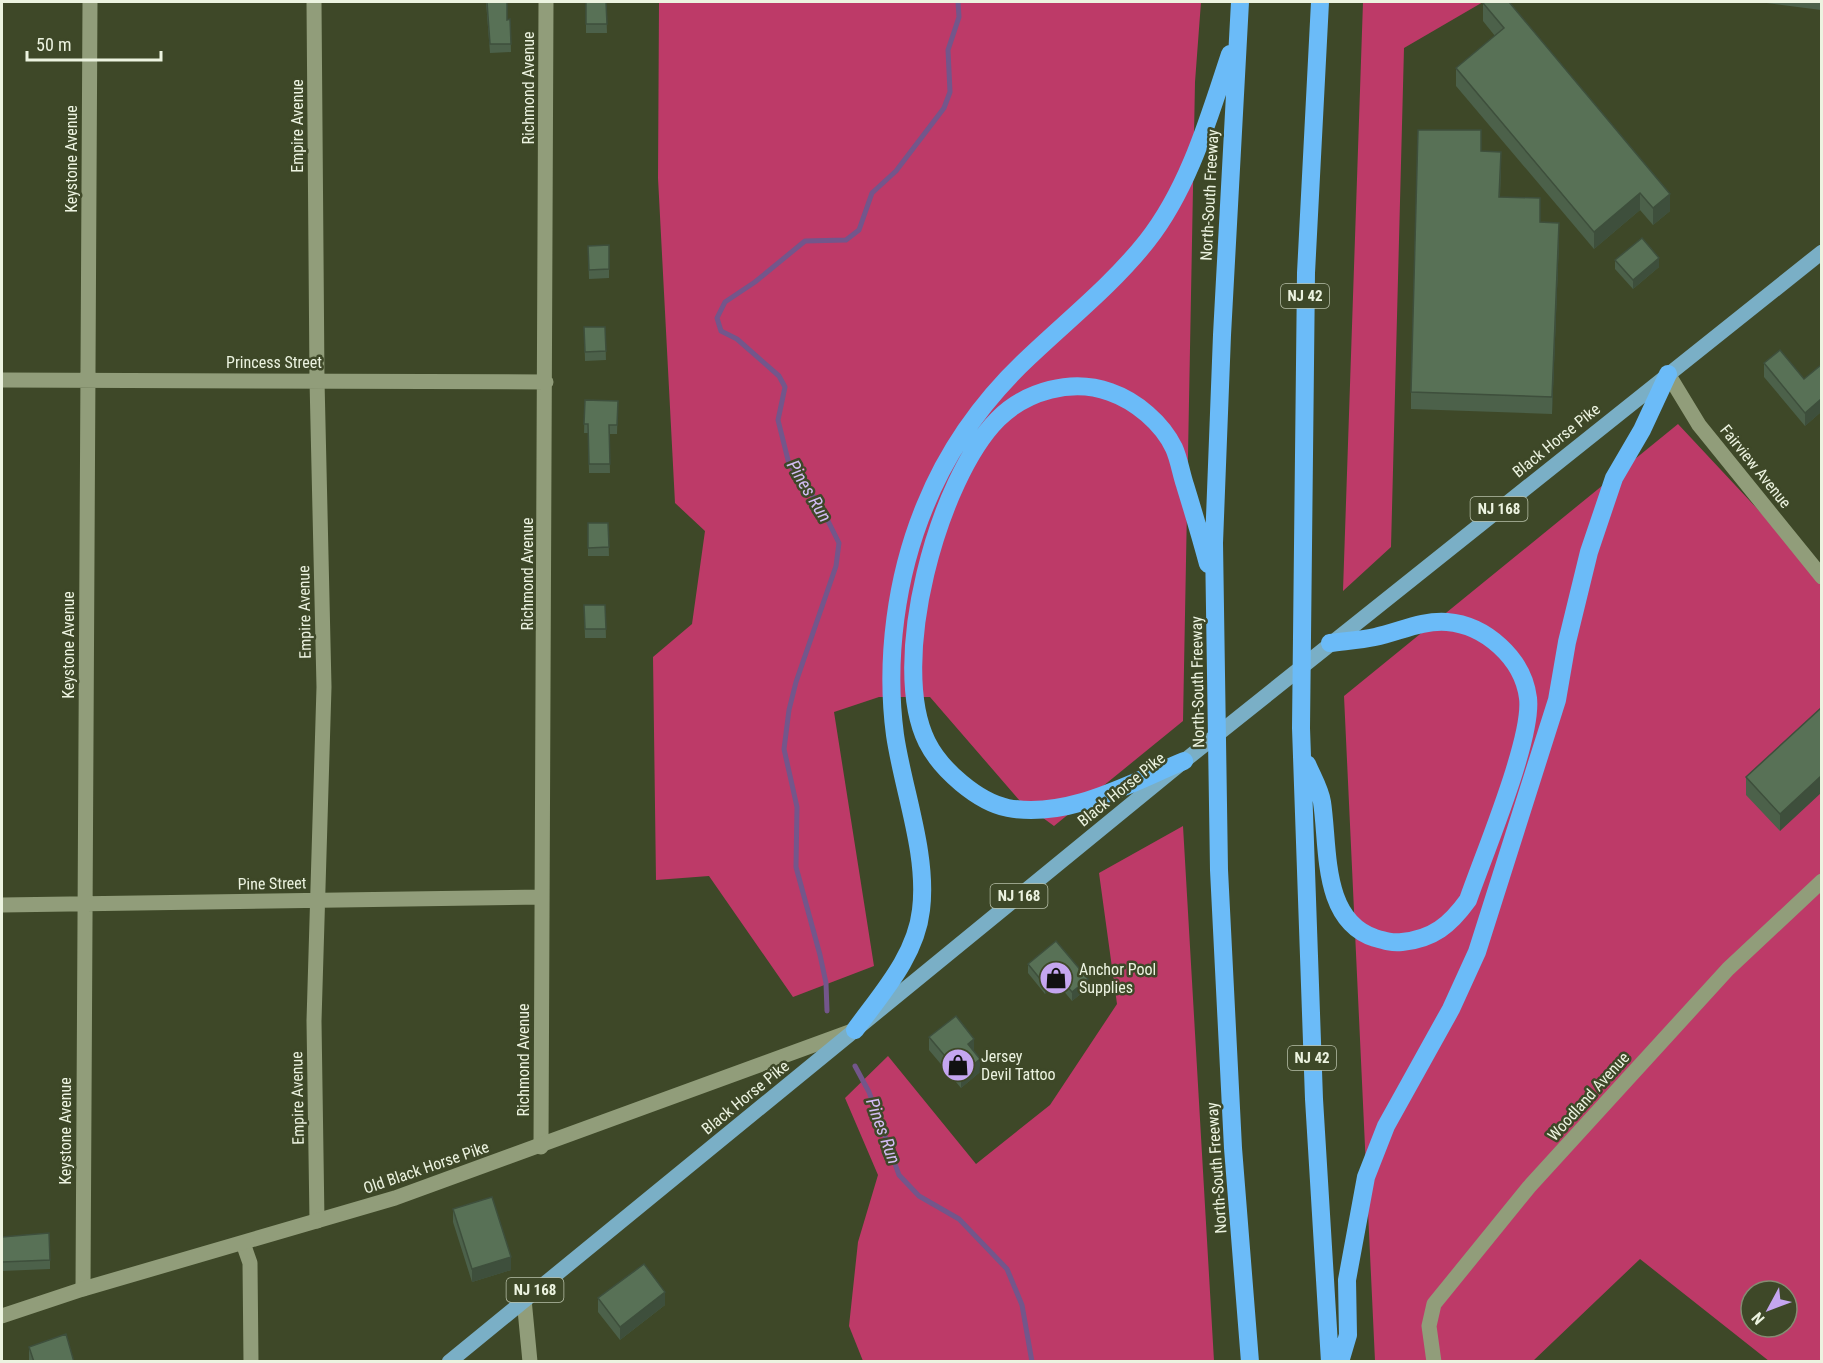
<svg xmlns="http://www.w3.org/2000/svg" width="1823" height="1363" font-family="'Roboto Condensed',sans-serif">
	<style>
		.forest { fill: #bd3a68; fill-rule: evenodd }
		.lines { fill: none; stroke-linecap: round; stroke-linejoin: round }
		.stream { stroke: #73568b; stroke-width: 5 }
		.street { stroke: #919d7a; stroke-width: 15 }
		.secondary { stroke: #919d7a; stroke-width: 15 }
		.primary { stroke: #7aafc6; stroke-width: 15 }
		.highway { stroke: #6bbbf8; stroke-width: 18 }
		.wall { fill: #4c614a }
		.shaded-wall { fill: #3e4f3c }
		.building { fill: #587156; stroke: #3e4f3c; stroke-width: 1.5 }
		.labels { text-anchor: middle; stroke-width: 5; stroke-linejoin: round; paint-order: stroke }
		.shield { fill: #3e4828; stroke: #b8c0a9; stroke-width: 1.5 }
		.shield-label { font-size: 15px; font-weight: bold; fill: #ecf3e0 }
		.street-label { font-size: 16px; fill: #ecf3e0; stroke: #3e4828 }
		.poi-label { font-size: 16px; fill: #ecf3e0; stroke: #3e4828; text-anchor: start }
		.water-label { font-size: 18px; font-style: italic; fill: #d2bcf3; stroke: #3e4828 }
	</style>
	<rect width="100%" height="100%" fill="#3e4828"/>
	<path class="forest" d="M659 2H1201L1195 82 1183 721 1054 826 1020 801 930 697H879L834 712 874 966 793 997 709 876 656 880 653 657 692 624 705 531 675 503 658 178Z
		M1363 2H1483L1404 48 1391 547 1343 591Z
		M1678 424 1821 577V1361H1769L1640 1259 1533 1361H1375L1344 696ZM1751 1291H1787V1327H1751Z
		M1183 826 1214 1361H863L849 1326 858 1242 878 1175 845 1098 888 1056 976 1164 1050 1105 1117 1004 1099 873Z"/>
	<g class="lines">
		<path class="stream" d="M827 1011 826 983 820 955 796 867 797 807 784 749 789 710 796 682 836 566 839 543 821 507 789 464 778 420 785 387 779 376 737 339 721 331 717 318 725 302 755 282 805 241 846 240 859 230 872 193 896 171 944 108 950 92 948 50 959 17 958 2
			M855 1066 869 1092 899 1175 919 1196 959 1219 1007 1269 1022 1305 1032 1362"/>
		<path class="street" d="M314 2 317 380 324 687 314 1021 317 1221
			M1668 374 1699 425 1822 577
			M2 380 546 382
			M2 905 542 897
			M541 1147 546 2
			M243 1243 250 1263 251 1362
			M83 1289 90 2
			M524 1299 530 1362
			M1434 1362 1429 1326 1434 1304 1529 1187 1728 969 1822 881"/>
		<path class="secondary" d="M2 1316 83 1289 395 1198 852 1031"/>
		<path class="primary" d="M449 1362 1184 761 1822 252"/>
		<path class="highway" d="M1240 2 1222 335 1214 543 1219 870 1233 1148 1250 1362
			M1320 2 1306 273 1301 728 1314 1099 1330 1362
			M1184 761C1130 783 1069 819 1008 808 978 802 941 770 927 742 888 664 938 479 998 419 1026 391 1072 378 1110 392 1136 401 1162 423 1174 448 1179 459 1181 473 1185 485 1193 511 1201 538 1208 564
			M1307 764C1312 776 1320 789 1322 802 1329 848 1321 920 1375 938 1385 941 1392 943 1402 942 1433 939 1450 925 1468 900 1483 856 1533 739 1528 698 1523 658 1485 625 1447 622 1422 620 1399 632 1375 637 1361 640 1345 641 1330 643
			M855 1030C881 994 916 956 921 910 928 854 903 790 895 735 885 660 896 576 925 506 948 449 984 399 1029 357 1069 319 1113 284 1147 241 1189 188 1209 117 1230 54
			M1340 1362 1348 1335 1347 1280 1366 1177 1386 1126 1451 1009 1477 952 1557 700 1567 642 1589 552 1614 478 1642 430 1668 374"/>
	</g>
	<path class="wall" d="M486 2H507V20L510 19 511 52 490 53Z
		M586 2H606L607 33H586Z
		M1759 2H1821V10Z
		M1483 3 1670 211 1653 225 1640 210 1594 249 1456 86V68L1495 36 1483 21Z
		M1481 151 1501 168 1500 197 1540 222 1559 240 1552 414 1411 409V392Z
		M609 245V278L589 279 588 246Z
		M1615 260 1659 267 1633 289 1615 269Z
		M584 327H605L606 360 585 361Z
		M1764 363 1804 379 1821 365V412L1805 426 1764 377Z
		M585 400 618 401 617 434H609L610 473H589L588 433H584Z
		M1821 497V509L1820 507V498Z
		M588 523H608L609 556H588Z
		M584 605H605L606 638H585Z
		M1821 708 1780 831 1746 795V777Z
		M1056 941 1088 988 1072 1001 1057 983 1045 994 1028 973V964Z
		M929 1037 974 1051 980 1072 961 1088 929 1050Z
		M453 1209 511 1270 472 1282 453 1222Z
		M2 1237 50 1260V1269L2 1271Z
		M598 1298 665 1305 620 1340 598 1312Z
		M29 1347 74 1362H29Z"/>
	<path class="shaded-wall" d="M1640 193V210L1594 249V232Z
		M1670 194V211L1653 225V208Z
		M1559 223V240L1552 414V397Z
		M1659 258V267L1633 289V280Z
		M1821 399V412L1805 426V413Z
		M1821 776V793L1780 831V814Z
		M1057 974V983L1045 994V985Z
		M1088 979V988L1072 1001V992Z
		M974 1039V1052L968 1044Z
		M980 1059V1072L961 1088V1075Z
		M511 1257V1270L472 1282V1269Z
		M665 1292V1305L620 1340V1327Z"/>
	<path class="building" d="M487 2H507V20L510 19 511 44H490Z
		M586 2H606L607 24H586Z
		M1485 2H1509L1670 194 1653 208 1640 193 1594 232 1456 68 1504 28 1483 3Z
		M1418 130H1481V151L1501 152 1499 197 1540 198V222L1559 223 1552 397 1411 392Z
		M1642 238 1659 258 1633 280 1615 260Z
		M609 245V269L589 270 588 246Z
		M584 327H605L606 351 585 352Z
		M1780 350 1804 379 1821 365V399L1805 413 1764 363Z
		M585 400 618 401 617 425H609L610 464H589L588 424H584Z
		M588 523H608L609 547 588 548Z
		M584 605H605L606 629H585Z
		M1821 708V776L1780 814 1746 777Z
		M1056 941 1088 979 1072 992 1057 974 1045 985 1028 964Z
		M956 1016 974 1039 968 1044 980 1059 961 1075 929 1037Z
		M492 1197 511 1257 472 1269 453 1209Z
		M49 1233 50 1260 2 1262V1237Z
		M644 1264 665 1292 620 1327 598 1298Z
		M66 1334 74 1362H34L29 1347Z"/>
	<defs>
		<g id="shop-disc" transform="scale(1.725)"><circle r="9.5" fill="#c5a6f0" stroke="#3e4828"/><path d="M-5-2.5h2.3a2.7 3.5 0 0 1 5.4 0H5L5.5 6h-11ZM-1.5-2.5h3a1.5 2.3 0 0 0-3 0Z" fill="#111"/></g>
	</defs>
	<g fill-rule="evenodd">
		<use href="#shop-disc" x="1056" y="978"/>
		<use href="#shop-disc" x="958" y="1065"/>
	</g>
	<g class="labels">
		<g class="shield">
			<rect x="1281" y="284" width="48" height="24" rx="4.5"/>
			<rect x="1470.5" y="497" width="57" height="24" rx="4.5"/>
			<rect x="990.5" y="884" width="57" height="24" rx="4.5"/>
			<rect x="1288" y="1046" width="48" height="24" rx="4.5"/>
			<rect x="506.5" y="1278" width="57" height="24" rx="4.5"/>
		</g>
		<g class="shield-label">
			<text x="1305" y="301">NJ 42</text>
			<text x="1499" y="514">NJ 168</text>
			<text x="1019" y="901">NJ 168</text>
			<text x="1312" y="1063">NJ 42</text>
			<text x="535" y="1295">NJ 168</text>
		</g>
		<g class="street-label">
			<text transform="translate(528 88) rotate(-90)" y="6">Richmond Avenue</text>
			<text transform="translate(297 126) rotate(-90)" y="6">Empire Avenue</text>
			<text transform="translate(71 159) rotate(-90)" y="6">Keystone Avenue</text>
			<text transform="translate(1209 195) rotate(-87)" y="6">North-South Freeway</text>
			<text x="274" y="368">Princess Street</text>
			<text transform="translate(1556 440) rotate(-39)" y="6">Black Horse Pike</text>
			<text transform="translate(1756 466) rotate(51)" y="6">Fairview Avenue</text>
			<text transform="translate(527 574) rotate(-90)" y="6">Richmond Avenue</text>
			<text transform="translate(304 612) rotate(-91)" y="6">Empire Avenue</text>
			<text transform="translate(68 645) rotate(-90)" y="6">Keystone Avenue</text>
			<text transform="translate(1197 682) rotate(-91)" y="6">North-South Freeway</text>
			<text transform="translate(1121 789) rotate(-39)" y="6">Black Horse Pike</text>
			<text transform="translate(272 883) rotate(-1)" y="6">Pine Street</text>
			<text transform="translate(523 1060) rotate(-90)" y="6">Richmond Avenue</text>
			<text transform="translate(1588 1096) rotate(-48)" y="6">Woodland Avenue</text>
			<text transform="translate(745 1097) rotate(-39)" y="6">Black Horse Pike</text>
			<text transform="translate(297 1098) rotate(-91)" y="6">Empire Avenue</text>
			<text transform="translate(65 1131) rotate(-90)" y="6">Keystone Avenue</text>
			<text transform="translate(426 1167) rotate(-19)" y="6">Old Black Horse Pike</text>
			<text transform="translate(1216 1168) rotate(-94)" y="6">North-South Freeway</text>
		</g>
		<g class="poi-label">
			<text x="1079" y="975">Anchor Pool<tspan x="1079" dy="18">Supplies</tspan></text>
			<text x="981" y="1062">Jersey<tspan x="981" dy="18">Devil Tattoo</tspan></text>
		</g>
		<g class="water-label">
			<text transform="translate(809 491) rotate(59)" y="6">Pines Run</text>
			<text transform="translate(883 1131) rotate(70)" y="6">Pines Run</text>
		</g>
	</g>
	<rect width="1823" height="1363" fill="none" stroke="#ecf3e0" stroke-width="6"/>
	<g transform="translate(1769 1309) rotate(229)"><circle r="28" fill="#3e4828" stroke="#848c72" stroke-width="1.5"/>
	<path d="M0-4.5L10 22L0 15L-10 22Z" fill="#c5a6f0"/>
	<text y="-9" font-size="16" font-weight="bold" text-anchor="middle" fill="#ecf3e0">N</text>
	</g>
	<path d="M27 51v9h134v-9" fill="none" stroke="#ecf3e0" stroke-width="3"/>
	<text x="36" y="51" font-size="18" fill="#ecf3e0" stroke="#3e4828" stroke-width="4.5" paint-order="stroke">50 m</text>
</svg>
